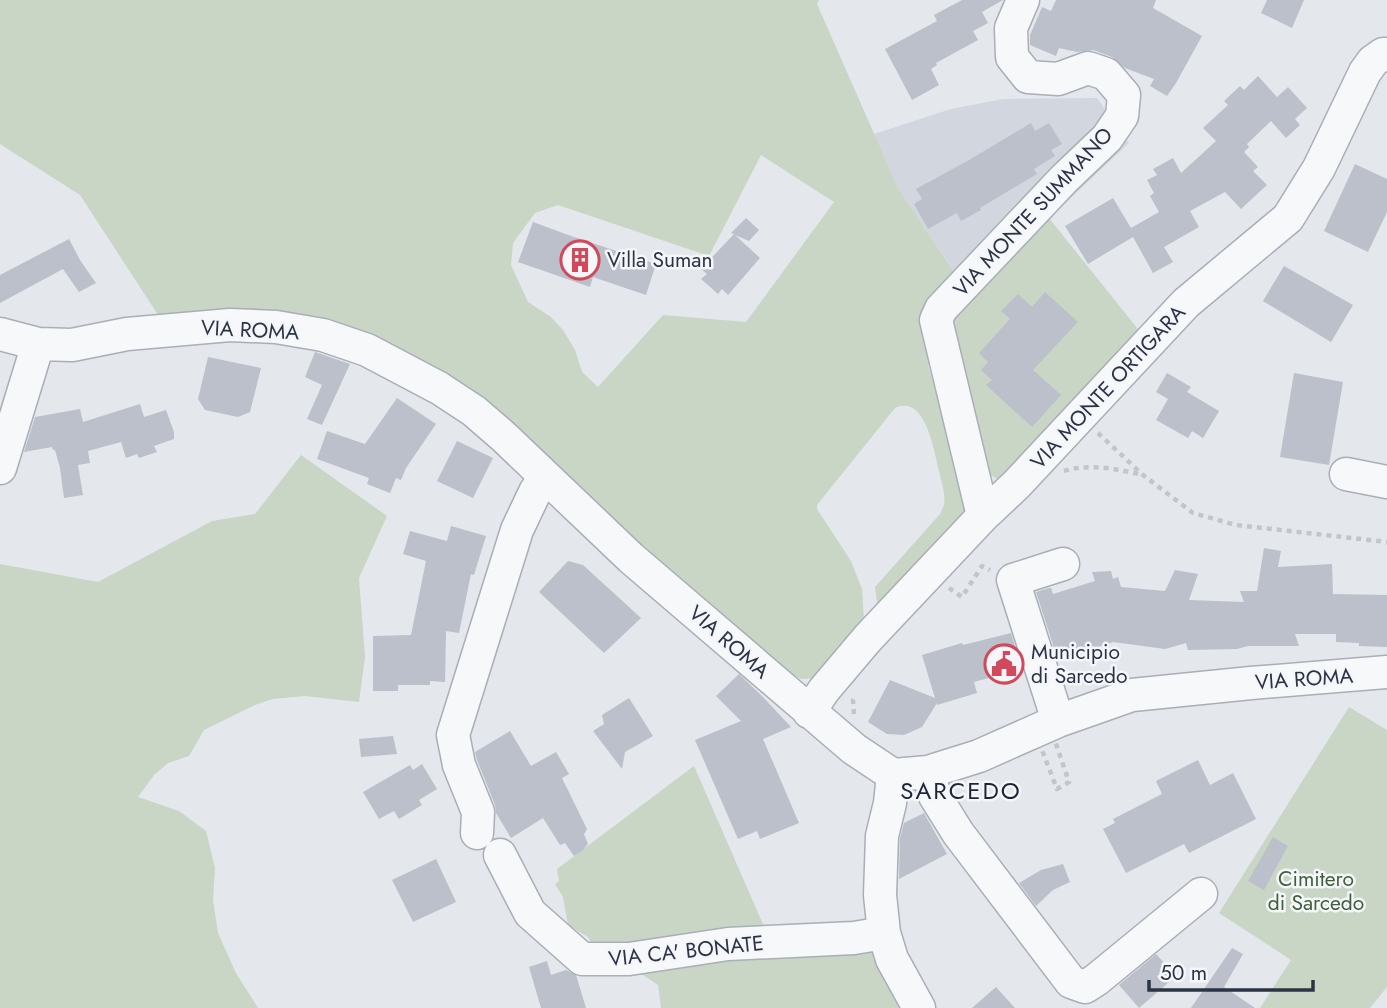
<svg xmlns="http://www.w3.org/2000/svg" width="1387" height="1008" font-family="Jost,sans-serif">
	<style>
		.built { fill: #d2d6de }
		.green { fill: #c9d6c5; fill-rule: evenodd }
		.building { fill: #bbc0ca }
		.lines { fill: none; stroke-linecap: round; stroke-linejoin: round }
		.minor-casing { stroke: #a9aeb7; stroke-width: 35 }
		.path { stroke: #c2c5cb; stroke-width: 4.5; stroke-dasharray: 5 5; stroke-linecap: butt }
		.minor { stroke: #f7f8fa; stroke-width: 32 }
		.labels { text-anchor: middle; stroke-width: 5; stroke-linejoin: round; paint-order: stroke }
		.street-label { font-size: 21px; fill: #2b3445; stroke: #f4f6f9 }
		.poi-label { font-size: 21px; fill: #2b3445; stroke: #f4f6f9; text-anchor: start }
		.park-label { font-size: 21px; fill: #3f6138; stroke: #f4f6f9 }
		.quarter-label { font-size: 24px; letter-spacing: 2px; fill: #1d2536; stroke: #f4f6f9 }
	</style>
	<rect width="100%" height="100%" fill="#e4e7ec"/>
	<path class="built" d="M1097 98 1129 143 969 294 898 188 874 134 951 109 1003 99Z"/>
	<path class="green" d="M0 0H819L817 4 898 188 968 293 1049 218 1149 343 1013 487 997 479 975 465 950 356 928 365 968 498 970 512 878 608 875 587 940 514C942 510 943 508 944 504 946 494 941 481 939 471 934 452 926 394 895 408L817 505V509L851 561 862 589 864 620 818 678 801 679 783 669 705 599 674 573 643 551 403 354 316 316 229 308 162 321 80 195 0 144ZM761 155 834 202 746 322 663 315 598 387 582 372 575 350 563 330 551 317 528 302 511 265 513 243 535 213 558 205 709 256Z
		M301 455 387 516 359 578 365 657 359 702 305 696 273 699 255 705 204 730 189 756 168 763 154 775 138 797 179 811 206 831 215 868 213 900 218 933 236 973 258 1008H0V564L98 582 212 521 255 514Z
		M1349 707 1387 730V987L1370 1008H1260L1291 960 1219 913Z
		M694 766 776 954 873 931 902 1008H661L658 985 603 948 596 951 588 937 568 925 563 897 555 884 559 881 557 869Z"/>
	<path class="building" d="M962 0H1003L982 12 988 23 973 31 978 40 936 63 937 65 931 69 939 85 912 100 885 49 937 21 934 15Z
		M1056 0H1156L1153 8 1202 36 1176 83 1167 96 1150 86 1154 79 1125 68 1112 57 1093 50 1077 52 1059 48 1056 56 1030 45V35L1042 7 1051 11Z
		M1267 0H1304L1292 28 1261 13Z
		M1258 76 1277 97 1288 87 1307 108 1295 119 1300 125 1286 138 1271 121 1247 144 1249 147 1244 152 1258 167 1253 171 1267 185 1241 209 1225 192 1190 211 1199 227 1164 247 1173 262 1153 273 1133 237 1088 264 1065 226 1113 198 1131 228 1159 212 1150 196 1154 193 1147 180 1157 175 1153 169 1173 158 1181 173 1216 141 1203 128 1228 105 1224 101 1240 86 1244 90Z
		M1031 123 1035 131 1049 123 1062 144 1051 150 1055 156 1034 169 1037 174 980 208 981 210 961 221 957 213 928 229 914 204 922 199 916 189 969 160Z
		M1355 164 1387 179V212L1368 252 1324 231Z
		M746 218 759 230 749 241 735 235 760 258 728 295 722 289 718 294 701 279 707 274 701 269 734 234 731 233Z
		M533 222 571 236 656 264 646 295 593 277 590 287 518 262Z
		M69 239 80 260 96 283 79 292 63 269 0 303V275Z
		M1284 266 1353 305 1331 342 1263 301Z
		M1045 292 1078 322 1033 370 1061 395 1032 427 986 385 992 380 981 370 988 362 979 353 1010 319 1001 311 1018 294 1032 307Z
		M315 352 350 364 322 425 307 419 322 385 305 377Z
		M208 357 261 368 250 412 238 417 205 410 198 399Z
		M1167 373 1191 387 1187 392 1219 411 1203 438 1192 431 1188 438 1156 420 1168 399 1156 392Z
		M1294 373 1343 382 1329 465 1280 457Z
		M397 398 436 424 406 468 401 480 396 478 390 493 367 484 369 478 317 459 327 431 365 444Z
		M140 404 144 417 166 410 174 432V439L154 446 157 452 139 458 137 454 126 458 121 442 88 451 90 463 78 465 83 495 64 498 60 468 55 450H53L52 447 24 452 35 417 80 409 83 422Z
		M457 441 493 458 473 498 437 481Z
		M451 526 486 536 474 575 471 574 459 633 446 631 445 682 430 681V685H398V691H373V636L411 635 426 561 403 554 410 531 447 541Z
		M1264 548 1281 551 1278 567 1332 564 1333 594 1387 595V647L1359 646V643L1336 642V634H1295L1299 646H1248L1237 649 1188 650 1186 643 1165 649 1113 642 1077 654 1075 651 1057 657 1036 592 1049 588H1051L1053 594 1095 581 1092 572 1111 571 1113 579 1118 577 1121 587 1165 591 1175 570 1198 574 1189 600 1244 602 1240 591H1257Z
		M568 561 583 565 641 618 604 653 539 592Z
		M1011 633 1022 669 974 682 977 693 937 705V703L922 727 904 735 887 734 868 722 890 680 935 698 922 655 962 643 963 645Z
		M739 674 763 697 791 727 763 739 799 823 760 839 757 831 738 839 695 740 741 721 716 696Z
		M629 698 653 736 625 752 622 769 593 731 604 724 602 715Z
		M510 731 531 766 556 752 569 774 562 778 587 829 584 834 588 844 582 851 574 856 565 843 560 845 543 818 511 838 496 813 495 805 477 760 475 752Z
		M393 736 397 754 361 757 359 739Z
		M1198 760 1210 785 1233 773 1256 819 1189 853 1184 844 1126 873 1103 829 1115 823 1113 819 1162 794 1156 781Z
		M422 764 437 789 419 800 422 805 399 819 394 811 379 819 363 792 410 765 413 770Z
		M924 813 947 854 899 879 900 838 904 823Z
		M1273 837 1288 846 1264 890 1248 881Z
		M436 859 456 902 413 922 392 880Z
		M1063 864 1070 882 1053 890 1036 906 1019 883 1041 870Z
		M1232 948 1243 954 1224 987 1255 1008H1191Z
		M1156 954 1176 976 1139 1008 1119 985Z
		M547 961 551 975 566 970 576 975 586 1008H541L529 967Z
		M996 987 1015 1008H972Z"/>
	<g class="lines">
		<g class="minor-casing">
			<path id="minor" d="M0 334 38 344 72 345 127 334 230 325 276 327 323 335 367 350 439 388 474 411 504 437 631 558 854 749 893 775 928 772 979 756 1058 721 1132 695 1251 683 1387 672
				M0 468 38 344
				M1346 474 1387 482
				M983 516 936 320 941 309 1064 179 1107 138 1122 116 1124 95 1106 74 1088 68 1058 79 1028 77 1012 57 1011 28 1023 0
				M809 712 824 690 868 638 983 516 1016 485 1186 303 1288 218 1319 168 1365 72 1373 61 1383 54H1387
				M1058 721 1013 580 1063 564
				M928 772 935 796 958 833 1071 982 1085 987 1096 980 1201 894
				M893 775 890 803 882 836 880 895 884 933 892 959 919 1008
				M477 833 478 812 459 765 453 735 517 530 535 492 545 477
				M500 855 530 913 582 959H629L728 944 854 938 884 933"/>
		</g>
		<path class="path" d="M1098 433 1143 475 1193 513 1236 525 1387 542
			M1064 471C1090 463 1117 469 1143 475
			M949 588 962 597 982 566 990 570
			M854 714 853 700 856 696
			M1057 734 1055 741 1069 782 1057 789 1040 745 1035 741Z"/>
		<use href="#minor" class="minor"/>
	</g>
	<defs>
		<g id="building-ring" transform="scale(2.0125)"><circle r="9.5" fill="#f4f6f9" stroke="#d1495b" stroke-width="1.5"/><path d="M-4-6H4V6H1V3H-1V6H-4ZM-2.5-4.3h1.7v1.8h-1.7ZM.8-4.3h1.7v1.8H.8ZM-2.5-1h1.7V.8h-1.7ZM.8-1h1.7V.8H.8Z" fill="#d1495b"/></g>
		<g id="civic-ring" transform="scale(2.0125)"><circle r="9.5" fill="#f4f6f9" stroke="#d1495b" stroke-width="1.5"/><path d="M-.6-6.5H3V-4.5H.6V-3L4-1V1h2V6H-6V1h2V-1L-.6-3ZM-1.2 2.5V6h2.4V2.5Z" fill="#d1495b"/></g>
	</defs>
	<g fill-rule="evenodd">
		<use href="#building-ring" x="580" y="260"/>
		<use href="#civic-ring" x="1004" y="664"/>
	</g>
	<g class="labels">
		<g class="street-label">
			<text transform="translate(1033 212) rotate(-47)" y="7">VIA MONTE SUMMANO</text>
			<text transform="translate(250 330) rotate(3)" y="7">VIA ROMA</text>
			<text transform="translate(1108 387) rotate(-47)" y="7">VIA MONTE ORTIGARA</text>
			<text transform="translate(729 642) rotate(41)" y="7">VIA ROMA</text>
			<text transform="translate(1304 679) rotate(-4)" y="7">VIA ROMA</text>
			<text transform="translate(686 951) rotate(-6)" y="7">VIA CA' BONATE</text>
		</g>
		<g class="poi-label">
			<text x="607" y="267">Villa Suman</text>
			<text x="1031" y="659">Municipio<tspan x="1031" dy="24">di Sarcedo</tspan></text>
		</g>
		<g class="park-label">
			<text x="1316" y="886">Cimitero<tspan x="1316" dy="24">di Sarcedo</tspan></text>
		</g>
		<g class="quarter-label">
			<text x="961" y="799">SARCEDO</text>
		</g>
	</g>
	<path d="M1149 980v10h164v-10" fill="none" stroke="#2b3445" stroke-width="3.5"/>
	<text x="1160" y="980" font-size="21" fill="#2b3445" stroke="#f4f6f9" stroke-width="5" paint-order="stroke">50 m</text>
</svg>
